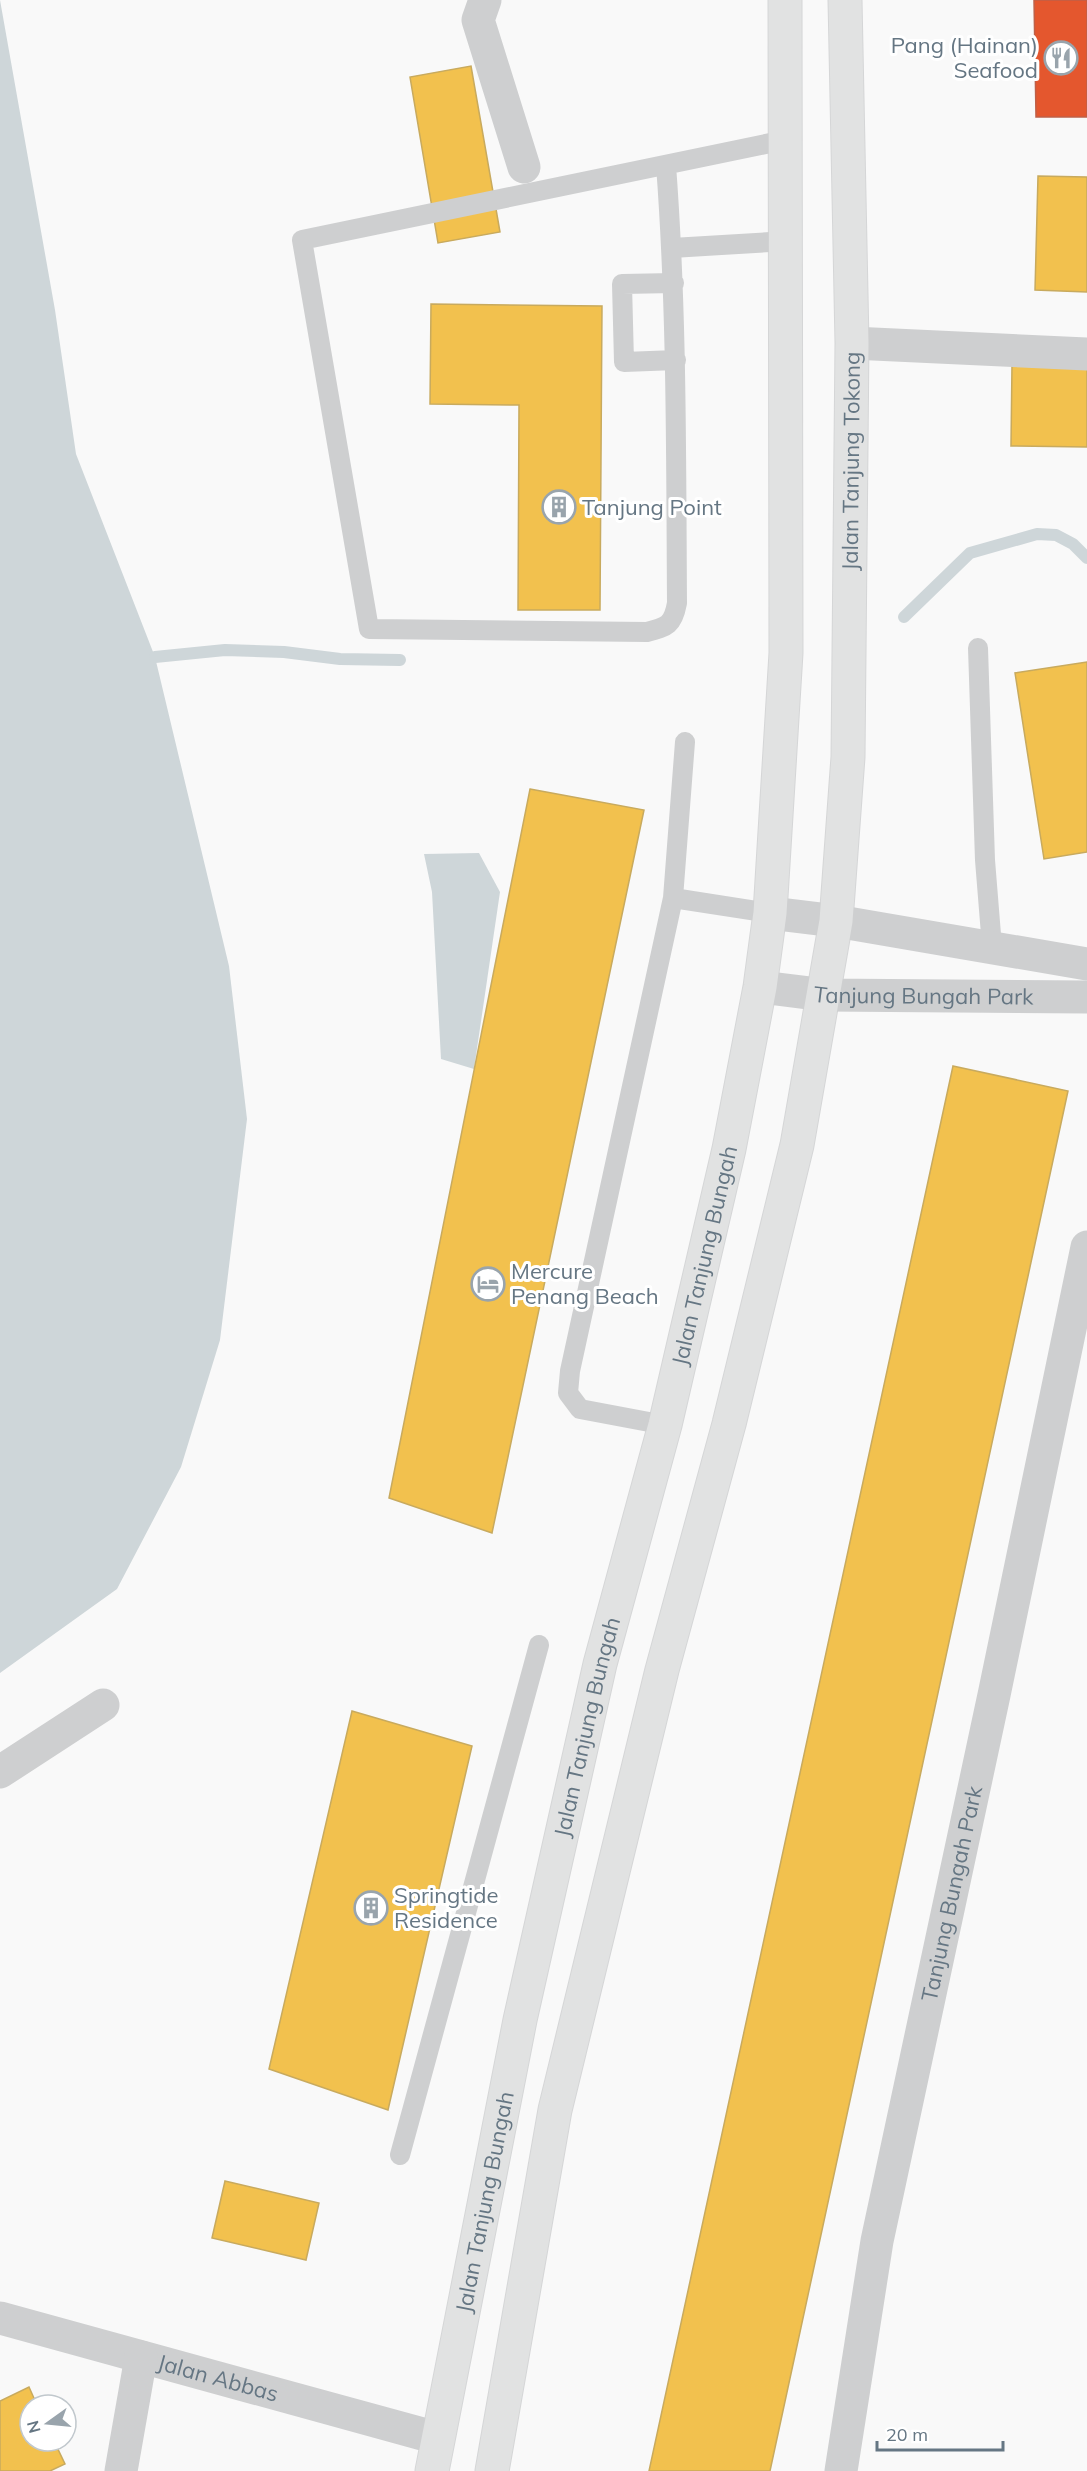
<svg xmlns="http://www.w3.org/2000/svg" width="1087" height="2471" font-family="Mulish,sans-serif">
	<style>
		.water { fill: #ced6d9 }
		.homes { fill: #f2c14e; stroke: #c8aa5e; stroke-width: 1.5 }
		.shops { fill: #e4572e; stroke: #be6048; stroke-width: 1.5 }
		.lines { fill: none; stroke-linecap: round; stroke-linejoin: round }
		.stream { stroke: #ced6d9; stroke-width: 12 }
		.primary-casing { stroke: #d5d6d7; stroke-width: 35 }
		.lane { stroke: #cecfd0; stroke-width: 20 }
		.street { stroke: #cecfd0; stroke-width: 33 }
		.primary { stroke: #e1e2e2; stroke-width: 33 }
		.labels { text-anchor: middle; stroke-width: 6; stroke-linejoin: round; paint-order: stroke }
		.poi-label { font-size: 22px; fill: #657683; stroke: #fff; text-anchor: start }
		.street-label { font-size: 22px; fill: #657683; stroke: #fff }
	</style>
	<rect width="100%" height="100%" fill="#f9f9f9"/>
	<path class="water" d="M0 0 55 310 76 454 155 657 229 966 247 1119 220 1340 181 1467 117 1589 0 1673Z
		M479 853 500 892 474 1069 441 1059 432 892 424 854Z"/>
	<path class="homes" d="M471 66 500 232 438 243 410 77Z
		M1038 176 1087 177V292L1035 290Z
		M431 304 602 306 600 610H518L519 405 430 404Z
		M1012 364 1087 366V447L1011 446Z
		M1087 662V852L1044 859 1015 673Z
		M530 789 644 810 492 1533 389 1498Z
		M953 1066 1068 1091 770 2471H649Z
		M352 1711 472 1746 388 2110 269 2069Z
		M225 2181 319 2203 306 2260 212 2238Z
		M29 2387 37 2405H30V2441H54L65 2464 50 2471H0V2401Z"/>
	<path class="shops" d="M1034 0H1087V117H1036Z"/>
	<g class="lines">
		<path class="stream" d="M904 617 970 553 1037 534 1056 535 1073 544 1087 558
			M155 657 225 650 284 652 340 659 400 660"/>
		<g class="primary-casing">
			<g id="primary">
				<path id="s4" d="M432 2471 520 2020 600 1664 665 1425 729 1149 760 987 770 913 786 653 785 0"/>
				<path id="s5" d="M492 2471 555 2110 662 1670 729 1424 797 1145 836 921 848 757 852 343 845 0"/>
			</g>
		</g>
		<path class="lane" d="M666 165C677 311 676 457 677 603 673 625 667 627 647 632L369 629 302 240 785 140
			M672 248 787 241
			M674 283 622 284 624 362 676 360
			M978 648 985 860 992 947
			M673 898 770 913
			M665 1425 580 1409 568 1393 570 1371 673 898 685 742
			M400 2155 539 1645"/>
		<g class="street">
			<path d="M485 0 478 20 524 167"/>
			<path d="M852 343 1087 354"/>
			<path d="M770 913 836 921 1087 964"/>
			<path id="s1" d="M760 987 825 995 1087 997"/>
			<path d="M0 1772 103 1705"/>
			<path id="s2" d="M0 2318 437 2438"/>
			<path d="M121 2471 141 2357"/>
			<path id="s3" d="M841 2471 877 2241 994 1695 1087 1247"/>
		</g>
		<use href="#primary" class="primary"/>
	</g>
	<defs>
		<g id="restaurant-ring" transform="scale(1.725)"><circle r="9.5" fill="#fff" stroke="#99a4ac" stroke-width="1.5"/><path d="M-5-6h1v4h1v-4h1v4h1v-4h1v5L-1.5 .5V6h-2V.5L-5-1ZM5-6V6H3V1.5H1.5Q1.5-4 5-6Z" fill="#99a4ac"/></g>
		<g id="building-ring" transform="scale(1.725)"><circle r="9.5" fill="#fff" stroke="#99a4ac" stroke-width="1.5"/><path d="M-4-6H4V6H1V3H-1V6H-4ZM-2.5-4.3h1.7v1.8h-1.7ZM.8-4.3h1.7v1.8H.8ZM-2.5-1h1.7V.8h-1.7ZM.8-1h1.7V.8H.8Z" fill="#99a4ac"/></g>
		<g id="hotel-ring" transform="scale(1.725)"><circle r="9.5" fill="#fff" stroke="#99a4ac" stroke-width="1.5"/><path d="M-6-4.5h1.5V1H6V5H4.5V3h-9V5H-6ZM-4 0a1.8 1.8 0 1 1 3.6 0ZM.5 0V-2.5h3Q6-2.5 6 0Z" fill="#99a4ac"/></g>
	</defs>
	<g fill-rule="evenodd">
		<use href="#restaurant-ring" x="1061" y="58"/>
		<use href="#building-ring" x="559" y="507"/>
		<use href="#hotel-ring" x="488" y="1284"/>
		<use href="#building-ring" x="371" y="1908"/>
	</g>
	<g class="labels">
		<g class="poi-label">
			<text x="1038" y="53" text-anchor="end">Pang (Hainan)<tspan x="1038" dy="25">Seafood</tspan></text>
			<text x="582" y="515">Tanjung Point</text>
			<text x="511" y="1279">Mercure<tspan x="511" dy="25">Penang Beach</tspan></text>
			<text x="394" y="1903">Springtide<tspan x="394" dy="25">Residence</tspan></text>
		</g>
		<g class="street-label">
			<text dy="8" stroke="none"><textPath href="#s5" startOffset="2049">Jalan Tanjung Tokong</textPath></text>
			<text dy="8" stroke="none"><textPath href="#s1" startOffset="164">Tanjung Bungah Park</textPath></text>
			<text dy="8" stroke="none"><textPath href="#s4" startOffset="1246">Jalan Tanjung Bungah</textPath></text>
			<text dy="8" stroke="none"><textPath href="#s4" startOffset="760">Jalan Tanjung Bungah</textPath></text>
			<text dy="8" stroke="none"><textPath href="#s3" startOffset="588">Tanjung Bungah Park</textPath></text>
			<text dy="8" stroke="none"><textPath href="#s4" startOffset="274">Jalan Tanjung Bungah</textPath></text>
			<text dy="8" stroke="none"><textPath href="#s2" startOffset="226">Jalan Abbas</textPath></text>
		</g>
	</g>
	<g transform="translate(48 2423) rotate(255)"><circle r="28" fill="#ffffff" stroke="#c1c8cd" stroke-width="1.5"/>
	<path d="M0-4.5L10 22L0 15L-10 22Z" fill="#99a4ac"/>
	<text y="-9" font-size="16" font-weight="bold" text-anchor="middle" fill="#657683">N</text>
	</g>
	<path d="M877 2441v9h126v-9" fill="none" stroke="#657683" stroke-width="3"/>
	<text x="886" y="2441" font-size="18" fill="#657683" stroke="#ffffff" stroke-width="4.5" paint-order="stroke">20 m</text>
</svg>
